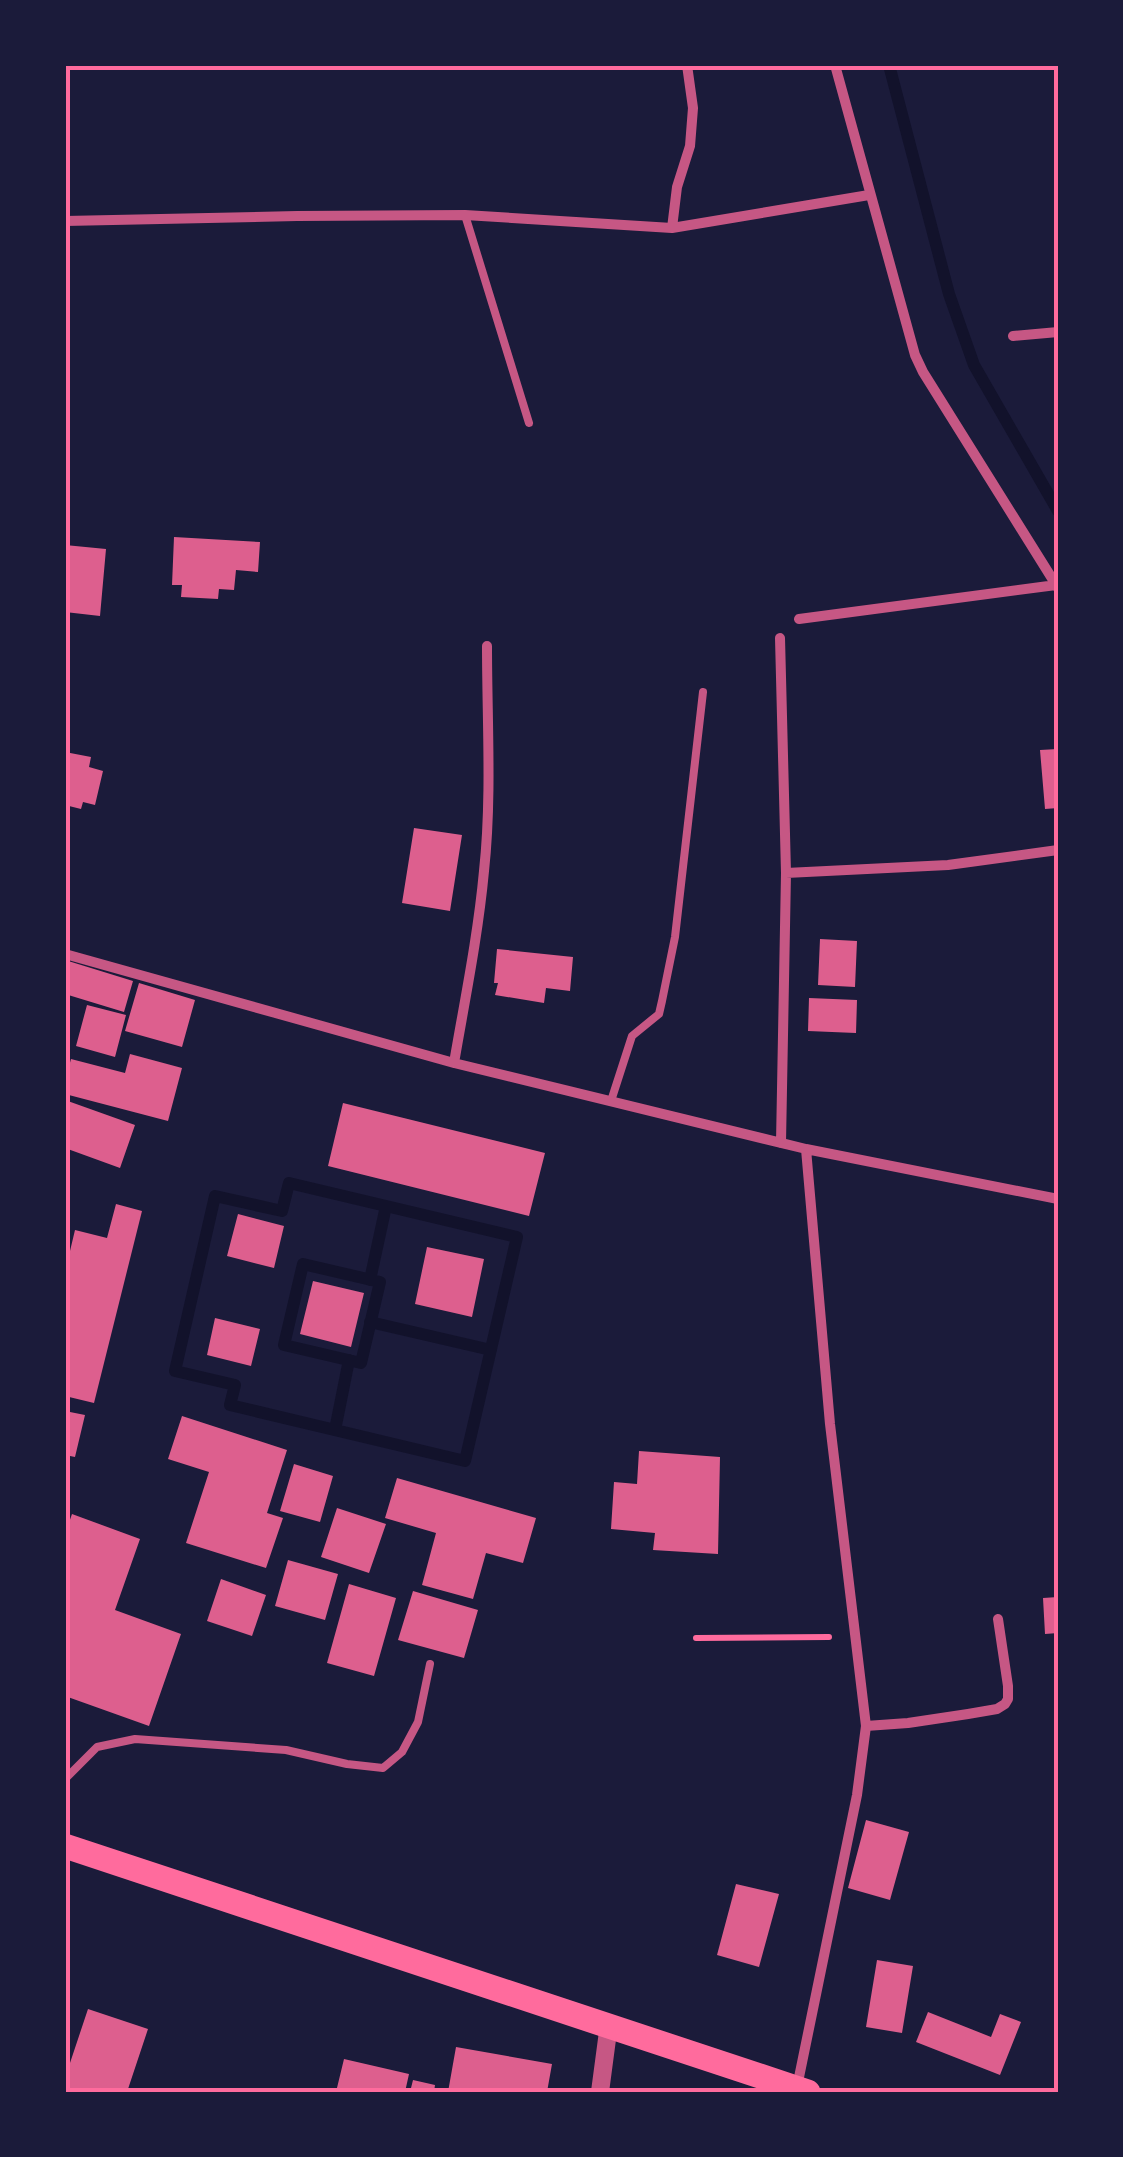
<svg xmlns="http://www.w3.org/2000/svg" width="1123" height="2157" font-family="'Alegreya Sans',sans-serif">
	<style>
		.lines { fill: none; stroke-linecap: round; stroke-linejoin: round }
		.stream { stroke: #12122b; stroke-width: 12 }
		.building { fill: #dd5f8e }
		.path { stroke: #ff6b9d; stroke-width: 6 }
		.service { stroke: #c65784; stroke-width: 8 }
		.minor { stroke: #c65784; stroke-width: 10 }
		.tertiary { stroke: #c65784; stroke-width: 18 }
		.primary { stroke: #ff6b9d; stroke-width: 25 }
		.neatline { fill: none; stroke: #ff6b9d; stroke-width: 4 }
	</style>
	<rect width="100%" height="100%" fill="#1b1b3a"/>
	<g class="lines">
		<path class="stream" d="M889 65 949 294 974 365 1058 511
			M289 1183 517 1237 465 1461 230 1405 235 1385 175 1371 215 1196 282 1211Z
			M303 1264 380 1282 361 1363 284 1345Z
			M370 1280 386 1206
			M370 1322 491 1350
			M335 1430 349 1360"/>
	</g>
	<path class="building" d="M174 537 260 542 258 572 236 570 234 590 219 589 218 599 181 597 182 585H172Z
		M65 545 106 549 100 616 65 612Z
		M1058 749V808L1045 809 1040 750Z
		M65 752 91 757 89 767 103 771 95 805 83 802 81 809 65 805Z
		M414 828 462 835 450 911 402 903Z
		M820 939 857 941 855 987 818 985Z
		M497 949 573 957 570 991 546 988 544 1003 495 995 498 983H494Z
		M65 960 133 981 124 1012 65 994Z
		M139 983 195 1000 182 1047 125 1031Z
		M809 998 857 1000 856 1033 808 1031Z
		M87 1005 126 1015 115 1057 76 1046Z
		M130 1054 182 1068 168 1121 65 1094V1081L71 1059 125 1073Z
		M65 1100 135 1125 120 1168 65 1148Z
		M343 1103 545 1153 529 1216 328 1166Z
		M116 1204 142 1211 94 1403 65 1396V1272L75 1230 107 1238Z
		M238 1214 284 1226 274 1268 227 1256Z
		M427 1247 484 1259 472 1317 415 1304Z
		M313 1281 364 1293 351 1347 300 1334Z
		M215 1318 260 1329 251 1366 207 1355Z
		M65 1411 85 1415 75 1457 65 1455Z
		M182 1416 287 1450 267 1513 283 1518 266 1568 186 1543 209 1472 168 1459Z
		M639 1451 720 1457 718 1554 653 1550 655 1533 611 1529 614 1482 637 1484Z
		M294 1464 333 1476 320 1522 280 1511Z
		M397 1478 536 1518 523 1563 486 1553 473 1599 422 1585 436 1533 385 1518Z
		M337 1508 386 1524 369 1573 321 1557Z
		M72 1514 140 1539 115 1610 181 1634 149 1726 65 1696V1534Z
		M288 1560 338 1574 325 1620 275 1606Z
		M221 1579 266 1595 252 1636 207 1621Z
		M349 1584 396 1598 374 1676 327 1663Z
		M413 1591 478 1610 464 1658 398 1640Z
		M1058 1597V1633L1045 1634 1043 1598Z
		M866 1820 909 1832 890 1900 848 1888Z
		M736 1884 779 1894 759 1967 717 1955Z
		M877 1960 913 1966 902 2033 866 2027Z
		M88 2009 148 2029 127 2092H65V2078Z
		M928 2012 991 2037 1000 2014 1021 2022 1000 2075 916 2042Z
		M456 2047 552 2064 547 2092H448Z
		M344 2059 409 2074 405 2092H336Z
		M413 2080 435 2085 434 2092H410Z"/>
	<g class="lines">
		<path class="path" d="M696 1638 829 1637"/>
		<path class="service" d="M465 215 529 423
			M611 1101 632 1036 659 1014 662 1001 675 937 703 692
			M65 1779 97 1747 135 1739 286 1750 347 1764 383 1768 402 1752 418 1722 430 1664"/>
		<path class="minor" d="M835 65 915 355 923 372 1058 588
			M65 68 66 65
			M65 221 297 216 465 215 672 228 677 187 690 146 693 108 687 65
			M672 228 869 195
			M1013 336 1058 332
			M799 619 1056 585
			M780 638 786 873 781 1143
			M786 873 948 865 1058 850
			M65 954 454 1063 806 1149 1058 1199
			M454 1063C465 999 478 936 484 871 492 797 487 721 487 646
			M866 1726 908 1723 968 1714 997 1709 1005 1704 1008 1699V1686L998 1619
			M797 2087 857 1795 866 1726 830 1424 806 1149"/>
		<path class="tertiary" d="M600 2092 609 2024"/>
		<path class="primary" d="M65 1846 808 2092"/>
	</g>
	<rect width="1123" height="2157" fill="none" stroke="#1b1b3a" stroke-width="135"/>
	<rect x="68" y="68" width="988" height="2022" class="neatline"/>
</svg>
